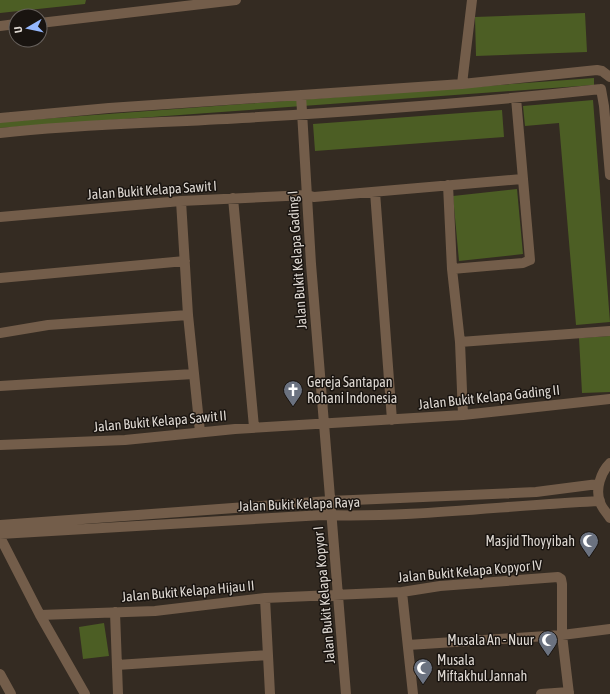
<svg xmlns="http://www.w3.org/2000/svg" width="610" height="694" font-family="'Asap Condensed',sans-serif">
	<style>
		.green { fill: #4c5e24 }
		.lines { fill: none; stroke-linecap: round; stroke-linejoin: round }
		.minor { stroke: #735d4a; stroke-width: 10 }
		.labels { text-anchor: middle; stroke-width: 3; stroke-linejoin: round; paint-order: stroke }
		.street-label { font-size: 14px; fill: #ded8d2; stroke: #191410 }
		.poi-label { font-size: 14px; fill: #ded8d2; stroke: #191410; text-anchor: start }
	</style>
	<rect width="100%" height="100%" fill="#342b22"/>
	<path class="green" d="M0 0H86L85 4 0 13Z
		M585 13 587 52 476 56 475 17Z
		M594 78V85L0 128V122Z
		M593 100 610 322 576 325 559 123 525 126 523 106Z
		M502 110 504 137 315 151 313 124Z
		M517 189 523 254 459 261 453 196Z
		M610 336V392L582 393 579 338Z
		M104 623 109 656 83 659 79 627Z"/>
	<g class="lines">
		<path class="minor" d="M40 23 236 0
			M0 26 16 24
			M462 84 472 0
			M601 89 604 106 610 175
			M301 95 311 264 346 694
			M0 118 109 108 462 84 597 70 602 71 610 77
			M0 133C80 124 161 123 242 118 362 111 482 102 601 89
			M448 185 452 269 460 342 463 415
			M375 192 392 420
			M233 198 254 427
			M181 201 188 315 200 432
			M0 217 181 201 307 195 314 197 522 179
			M452 269 523 263 530 260 516 98
			M0 278 185 261
			M0 333 48 325 188 315
			M460 342 610 331
			M0 386 193 374
			M0 445 125 440 235 429 463 415 610 399
			M610 463C601 472 595 489 600 502 601 507 607 513 610 518
			M0 525 330 501 536 492 598 484
			M0 534 323 515C414 518 508 505 600 501
			M0 537 40 615 85 694
			M402 592 413 694
			M265 598 270 694
			M115 612 118 694
			M40 615 155 611 265 598 402 592 440 586 558 577 561 579 562 584V635L569 694
			M408 645 562 635 610 629
			M117 665 268 655
			M0 674 11 694
			M541 694 569 692"/>
	</g>
	<defs>
		<g id="church-pin" transform="scale(1)"><path d="M0 17L-7.5 6A9.5 9.5 0 1 1 7.5 6Z" fill="#6b7280" stroke="#191410"/><path d="M-1.2-6h2.4v3.5h3.3v2.4h-3.3V6h-2.4V-.1h-3.3v-2.4h3.3Z" fill="#fff"/></g>
		<g id="mosque-pin" transform="scale(1)"><path d="M0 17L-7.5 6A9.5 9.5 0 1 1 7.5 6Z" fill="#6b7280" stroke="#191410"/><path d="M3.5-4.9A6 6 0 1 0 3.5 4.9A5 5 0 1 1 3.5-4.9Z" fill="#fff"/></g>
	</defs>
	<g fill-rule="evenodd">
		<use href="#church-pin" x="293" y="390"/>
		<use href="#mosque-pin" x="589" y="541"/>
		<use href="#mosque-pin" x="548" y="640"/>
		<use href="#mosque-pin" x="423" y="668"/>
	</g>
	<g class="labels">
		<g class="street-label">
			<text transform="translate(152 190) rotate(-4)" y="5">Jalan Bukit Kelapa Sawit I</text>
			<text transform="translate(297 260) rotate(-94)" y="5">Jalan Bukit Kelapa Gading I</text>
			<text transform="translate(489 397) rotate(-6)" y="5">Jalan Bukit Kelapa Gading II</text>
			<text transform="translate(160 421) rotate(-5)" y="5">Jalan Bukit Kelapa Sawit II</text>
			<text transform="translate(299 504) rotate(-2)" y="5">Jalan Bukit Kelapa Raya</text>
			<text transform="translate(470 571) rotate(-5)" y="5">Jalan Bukit Kelapa Kopyor IV</text>
			<text transform="translate(188 591) rotate(-5)" y="5">Jalan Bukit Kelapa Hijau II</text>
			<text transform="translate(324 595) rotate(-95)" y="5">Jalan Bukit Kelapa Kopyor I</text>
		</g>
		<g class="poi-label">
			<text x="307" y="387">Gereja Santapan<tspan x="307" dy="16">Rohani Indonesia</tspan></text>
			<text x="575" y="546" text-anchor="end">Masjid Thoyyibah</text>
			<text x="534" y="645" text-anchor="end">Musala An - Nuur</text>
			<text x="437" y="665">Musala<tspan x="437" dy="16">Miftakhul Jannah</tspan></text>
		</g>
	</g>
	<g transform="translate(28 28) rotate(261)"><circle r="19" fill="#191410" stroke="#68625e"/>
	<path d="M0-3L7 15L0 10L-7 15Z" fill="#94b7fd"/>
	<text y="-6" font-size="11" font-weight="bold" text-anchor="middle" fill="#ded8d2">U</text>
	</g>
</svg>
